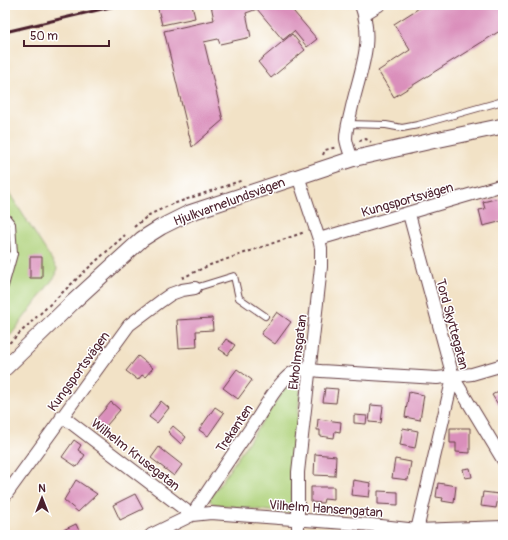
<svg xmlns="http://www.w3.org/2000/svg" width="508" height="540" font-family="Pangolin,sans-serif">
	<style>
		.green { fill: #aed179; stroke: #7c7852 }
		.building { fill: #da8fbb }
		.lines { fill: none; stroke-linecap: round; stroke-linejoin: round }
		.service-casing { stroke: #633c42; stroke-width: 8 }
		.minor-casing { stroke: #633c42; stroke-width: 14 }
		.tertiary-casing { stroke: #633c42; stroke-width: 17 }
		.path { stroke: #633c42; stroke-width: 2; stroke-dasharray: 3 3; stroke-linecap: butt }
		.service { stroke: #fff; stroke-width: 6 }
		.minor { stroke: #fff; stroke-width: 12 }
		.tertiary { stroke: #fff; stroke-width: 15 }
		.rail { stroke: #4a1f2b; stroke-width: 3 }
		.labels { text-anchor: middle; stroke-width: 3; stroke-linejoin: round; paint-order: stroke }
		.street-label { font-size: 13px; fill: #4a1f2b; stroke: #fff }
	</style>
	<rect width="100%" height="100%" fill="#fff"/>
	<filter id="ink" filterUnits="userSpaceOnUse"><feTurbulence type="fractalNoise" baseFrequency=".025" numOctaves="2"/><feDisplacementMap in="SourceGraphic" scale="8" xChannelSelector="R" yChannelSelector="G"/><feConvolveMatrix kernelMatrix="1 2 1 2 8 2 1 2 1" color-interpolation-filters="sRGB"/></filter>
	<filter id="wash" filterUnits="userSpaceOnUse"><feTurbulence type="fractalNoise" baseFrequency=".012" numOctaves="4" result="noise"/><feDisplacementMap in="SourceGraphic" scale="16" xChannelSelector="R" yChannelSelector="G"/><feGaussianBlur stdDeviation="0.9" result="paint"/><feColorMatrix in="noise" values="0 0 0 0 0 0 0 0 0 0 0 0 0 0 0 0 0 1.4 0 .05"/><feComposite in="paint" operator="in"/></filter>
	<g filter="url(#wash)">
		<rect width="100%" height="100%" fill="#f2e2c6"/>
		<path class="green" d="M5 189 8 191 57 268 56 275 11 335H5Z
			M292 380H297L300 386V392L295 444 291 512 286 513 214 504 209 500 283 391Z"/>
		<g id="blocks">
			<path class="building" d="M157 5H192L195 18 162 25Z
				M211 5H288L317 39 307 47 294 31 283 40 257 9 246 13 251 37 220 44 218 39 204 42 223 120 192 147 164 31 214 20Z
				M424 5H503V29L394 97 378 71 410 50 394 24Z
				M292 34 305 50 271 78 258 62Z
				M499 198 503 213V221L483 226 479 210 485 209 483 202Z
				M30 257H42V278H30Z
				M277 312 291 322 275 344 261 334Z
				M212 318 213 330 196 331 197 347 179 348 177 320Z
				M226 339 235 345 228 355 219 349Z
				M138 356 153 368 145 377 142 375 138 380 126 371Z
				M237 369 252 380 238 399 223 388Z
				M325 388 338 389 336 403 323 402Z
				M503 388V407L501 409 492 395Z
				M409 392 424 395 420 420 405 417Z
				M161 401 169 408 157 423 149 417Z
				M111 402 120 410 100 433 91 425Z
				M371 405 383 406 381 423 369 422Z
				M215 407 224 413 208 436 199 430Z
				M354 415 367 416 366 424 354 423Z
				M318 419 341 422 340 432 335 431 334 438 320 436V430H317Z
				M173 426 186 437 181 444 168 432Z
				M403 428 418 431 415 448 400 445Z
				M450 428H470V453L456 452V443H450Z
				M74 440 81 445 78 450 85 455 77 467 62 457Z
				M159 447 182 465 174 476 151 458Z
				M315 454 336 456 335 476 314 475Z
				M395 459 411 462 408 480 392 478Z
				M470 468 472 477 465 478 463 469Z
				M76 480 97 494 78 512 64 500Z
				M353 480 371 483 369 497 351 495Z
				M438 483 456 486 454 503 442 501 443 498 436 497Z
				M311 487H334V500L324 499 323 503 311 502Z
				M378 491 398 492V505L378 504Z
				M483 492 499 494 496 508 481 506Z
				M135 494 143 509 120 520 113 505Z
				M76 524 81 535H60L59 532Z
				M209 532H226V535H209Z"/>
		</g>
	</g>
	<g filter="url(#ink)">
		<use href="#blocks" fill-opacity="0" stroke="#633c42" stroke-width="1"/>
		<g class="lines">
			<g class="service-casing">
				<path id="service" d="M348 124 386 125 402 128 418 125 503 101
					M5 215 12 224 14 254 5 286
					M5 258 14 254
					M195 288 234 276 239 298 265 316"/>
			</g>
			<g class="minor-casing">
				<path id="minor" d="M364 14 379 5
					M352 159C350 153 347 146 346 139 346 130 349 120 351 111 359 73 375 43 361 5
					M298 176 319 239 321 248V267L298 472V535
					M409 214 453 377 417 530 418 535
					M319 239 503 185
					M453 377 503 460
					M62 416 192 515C213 483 235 451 257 419 266 405 278 383 292 373 300 367 311 370 321 371L437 378 472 374 503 365
					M5 496 129 325 161 301 171 294 182 290 195 288
					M151 535 192 515 211 513 372 525 417 530 503 527"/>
			</g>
			<g class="tertiary-casing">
				<path id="tertiary" d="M5 368 73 302 142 239 161 227 189 213 352 159 436 140 503 126"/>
			</g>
			<path class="path" d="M359 141 366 139 371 142
				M323 155 325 150 337 147
				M134 227 149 215 170 205 243 180
				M182 278 210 265 305 232
				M5 347 84 272 125 235"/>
			<use href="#service" class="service"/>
			<use href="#minor" class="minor"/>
			<use href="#tertiary" class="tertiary"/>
			<path class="rail" d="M5 32 119 5"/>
		</g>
	</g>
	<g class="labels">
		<g class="street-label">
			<text transform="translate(407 199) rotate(-16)" y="5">Kungsportsvägen</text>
			<text transform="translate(229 201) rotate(-20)" y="5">Hjulkvarnelundsvägen</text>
			<text transform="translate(453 324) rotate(75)" y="5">Tord Skyttegatan</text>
			<text transform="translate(297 352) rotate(-83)" y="5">Ekholmsgatan</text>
			<text transform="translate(78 371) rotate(-54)" y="5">Kungsportsvägen</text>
			<text transform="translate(234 428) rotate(-56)" y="5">Trekanten</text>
			<text transform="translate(136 454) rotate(38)" y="5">Wilhelm Krusegatan</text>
			<text transform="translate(326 508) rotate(4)" y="5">Vilhelm Hansengatan</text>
		</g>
	</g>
	<rect width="508" height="540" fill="none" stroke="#fff" stroke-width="20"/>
	<g transform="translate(42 498)" stroke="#ffffff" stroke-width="3" paint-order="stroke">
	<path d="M0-3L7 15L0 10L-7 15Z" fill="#4a1f2b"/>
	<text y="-6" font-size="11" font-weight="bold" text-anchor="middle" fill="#4a1f2b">N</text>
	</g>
	<path d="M24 40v6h85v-6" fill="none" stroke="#4a1f2b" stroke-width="2"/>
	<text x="30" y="40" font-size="12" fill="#4a1f2b" stroke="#ffffff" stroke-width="3" paint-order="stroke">50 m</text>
</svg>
